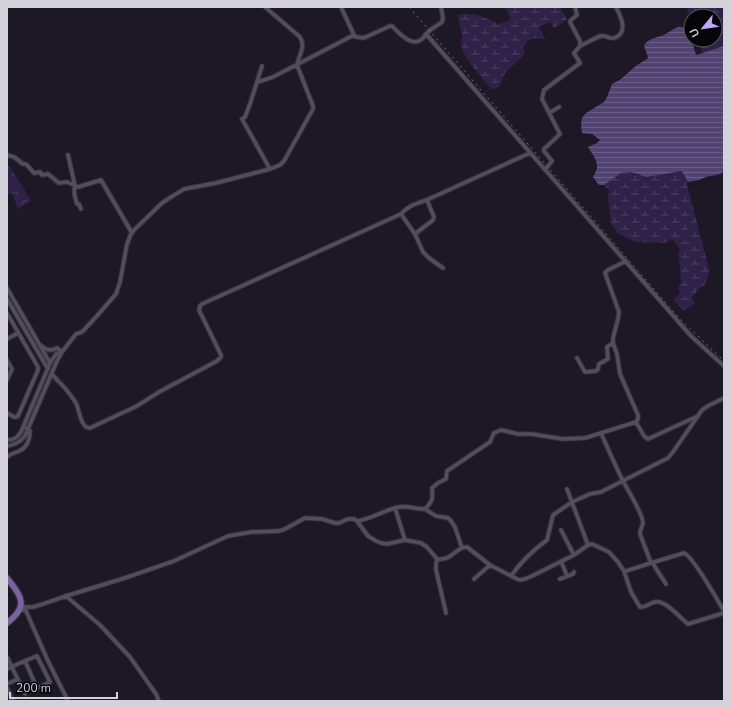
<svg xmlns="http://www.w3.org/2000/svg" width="731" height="708" font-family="'Nunito Sans',sans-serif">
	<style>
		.wetland { fill: url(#wetland-marsh) }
		.park { fill: url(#park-crowns) }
		.water { fill: url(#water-rules) }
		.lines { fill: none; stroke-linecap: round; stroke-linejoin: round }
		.street-casing { stroke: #34313b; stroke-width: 5.5 }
		.primary-casing { stroke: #34313b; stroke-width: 8 }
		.street { stroke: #524d5d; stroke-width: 3.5 }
		.primary { stroke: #7964a0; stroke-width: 5.5 }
		.rail { stroke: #787581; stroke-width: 1; stroke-dasharray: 2 4; stroke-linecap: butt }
	</style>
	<defs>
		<pattern id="wetland-marsh" width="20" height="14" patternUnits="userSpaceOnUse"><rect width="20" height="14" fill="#2f2148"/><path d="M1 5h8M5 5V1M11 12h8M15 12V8" fill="none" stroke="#4c4062"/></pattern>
		<pattern id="park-crowns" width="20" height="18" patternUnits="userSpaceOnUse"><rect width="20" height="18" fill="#2f2148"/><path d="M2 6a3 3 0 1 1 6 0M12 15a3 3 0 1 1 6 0" fill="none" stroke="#4c4062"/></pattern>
		<pattern id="water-rules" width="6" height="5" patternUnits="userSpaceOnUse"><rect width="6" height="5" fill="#534372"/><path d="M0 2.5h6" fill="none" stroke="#6b5d86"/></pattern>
	</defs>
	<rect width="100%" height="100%" fill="#1c1826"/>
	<path class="wetland" d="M505 7H560L567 20 554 28 550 22 539 27 545 39C535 39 529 36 523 47L525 52 524 55 505 73 499 87 494 89H491L472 66 463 52 461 45 462 34 457 15C475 12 482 16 498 24L510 20V17Z
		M686 7H724V46L702 53 699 40H715V16H691V18Z
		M683 171 688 182 687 184 709 269V274L704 286 699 289 692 297V299L695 303 694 304 683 311 673 299 679 294 680 293 678 288 681 282C680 277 681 274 680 269 680 260 677 258 680 249L672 239 665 243 637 242 629 239 617 233 611 223 608 196 609 190 604 185 621 173 628 172 635 173 646 177 665 174Z"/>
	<path class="park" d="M7 162 31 200 18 209 12 193 7 195Z"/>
	<path class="water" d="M678 27 688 28 696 55 724 46V169L722 173 720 174 706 177 699 180 688 182 682 171 665 174 646 177 635 173 628 172 621 173 604 185H599L593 177C594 175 595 173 596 171 600 163 592 154 588 147L597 143 600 140 592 134 582 133 581 124 582 118 586 113 604 102 607 97 612 84 621 79 637 65 647 59 648 57 644 46C648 38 656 38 664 35 669 32 673 29 678 27Z"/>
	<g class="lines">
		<g class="street-casing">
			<path id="street" d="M341 7 354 35
				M426 34 691 336 724 366
				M580 46C587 43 594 38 601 36 606 35 609 39 614 38 629 33 621 17 616 7
				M262 66 250 104 245 117 242 119 270 169
				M258 82 273 77 352 36 363 38 366 37 390 26H392C399 33 412 48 422 39 424 38 425 35 426 34 430 29 437 26 442 22L443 18 441 7
				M549 113 559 107
				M7 155 14 157 23 164H26L34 173 40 172 42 175 48 174 59 183 67 182 78 187 101 180 132 233
				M68 155 75 186C73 191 75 198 77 204H79L81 209
				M545 170 552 161 544 151V149L559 135 560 134 542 99 544 90 580 63 574 53 580 46V41L570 22 571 20 577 15 575 7
				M401 214 415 234 423 252 429 258 443 268
				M415 234 433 220 434 217 427 200
				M7 288 50 363
				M7 299 48 369
				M7 313 38 367V370L18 416 16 417H14L7 413
				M7 339 18 333
				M42 346C47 351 51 351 57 348L62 352
				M577 358 585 372 596 371 598 369 599 364 608 359 607 347 613 343
				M7 360 12 369 7 380
				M52 374C54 377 56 378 58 381 64 386 72 397 76 403 80 411 79 421 86 427L90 428 137 406 159 392 217 361 221 357V355L199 310 200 306 202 304 401 214C409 204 421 203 431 198 464 183 497 168 530 153
				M636 422 644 436 648 439 698 416
				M601 433C608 449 615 465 623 481 627 489 643 514 643 523 642 527 640 530 640 534L651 563
				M7 440C14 440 17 438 21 432L50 363 56 354 62 352
				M7 446C15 445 20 442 25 436L57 361 62 352 76 334 82 332 96 317 116 294 120 282 127 244 131 234 134 230 162 203 168 199 184 189 216 183 270 169 280 165 284 161 313 109V106L297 65C299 54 306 48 300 37L265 7
				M7 457C11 453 15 453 19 451 27 448 30 439 30 431L26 428
				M567 489 588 545
				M395 508 405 540
				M425 509 436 516 448 518 451 521 455 527 462 548
				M357 521C372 519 384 510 399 507 408 506 417 509 425 509 433 501 433 498 432 488L438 483 446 479 447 471 490 442 494 433 501 430 518 434H531L563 439 585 438 636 422 638 419V415L620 374 617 354 613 343V338L618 319 619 312 605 273 608 270 626 261
				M561 530 574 555
				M437 559 436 565V570L446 613
				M561 561 567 576
				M653 562 655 567 666 584
				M624 571 631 592 640 607C646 608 649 603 655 602 666 600 680 618 688 624L724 613
				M511 576C521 562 533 550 547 540L553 515 572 502 590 494 601 492 668 458 673 452 702 410 708 406 724 398
				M474 579 490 565
				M560 579 573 574 574 572
				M66 596 100 625 130 657 156 694 159 701
				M20 607H33L43 604 66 596 125 578 174 561 228 536 252 532 279 531 285 529 305 518 322 519 335 523H339L348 519H354L357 521 368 536 376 541 381 543 387 544 405 540 421 543 427 547 437 559C453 561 455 547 467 547L490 565 517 579 520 580 525 579 532 576 574 555 588 545 592 544 609 552 618 562 624 571H626L651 563 684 553C693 556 718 601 724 611
				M20 609 26 611 48 661 68 701
				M7 657 25 694
				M7 669C17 664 27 660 37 656L50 682 37 688 25 661
				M7 684 18 679
				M7 688 13 701"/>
		</g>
		<g class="primary-casing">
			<path id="primary" d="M7 578C22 597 29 606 7 623"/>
		</g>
		<use href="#street" class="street"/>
		<use href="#primary" class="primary"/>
		<path class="rail" d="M409 7 678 317 724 361"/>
	</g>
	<rect width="731" height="708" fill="none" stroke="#d3d1da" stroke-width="16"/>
	<g transform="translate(703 28) rotate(241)"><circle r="19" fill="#06050a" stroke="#58575d"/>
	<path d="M0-3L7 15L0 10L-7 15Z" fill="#c0a8f3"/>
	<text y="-6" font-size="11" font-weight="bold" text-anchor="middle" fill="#d3d1da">U</text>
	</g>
	<path d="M10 692v6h107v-6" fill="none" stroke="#d3d1da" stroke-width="2"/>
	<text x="16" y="692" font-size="12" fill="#d3d1da" stroke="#06050a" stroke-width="3" paint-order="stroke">200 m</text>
</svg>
